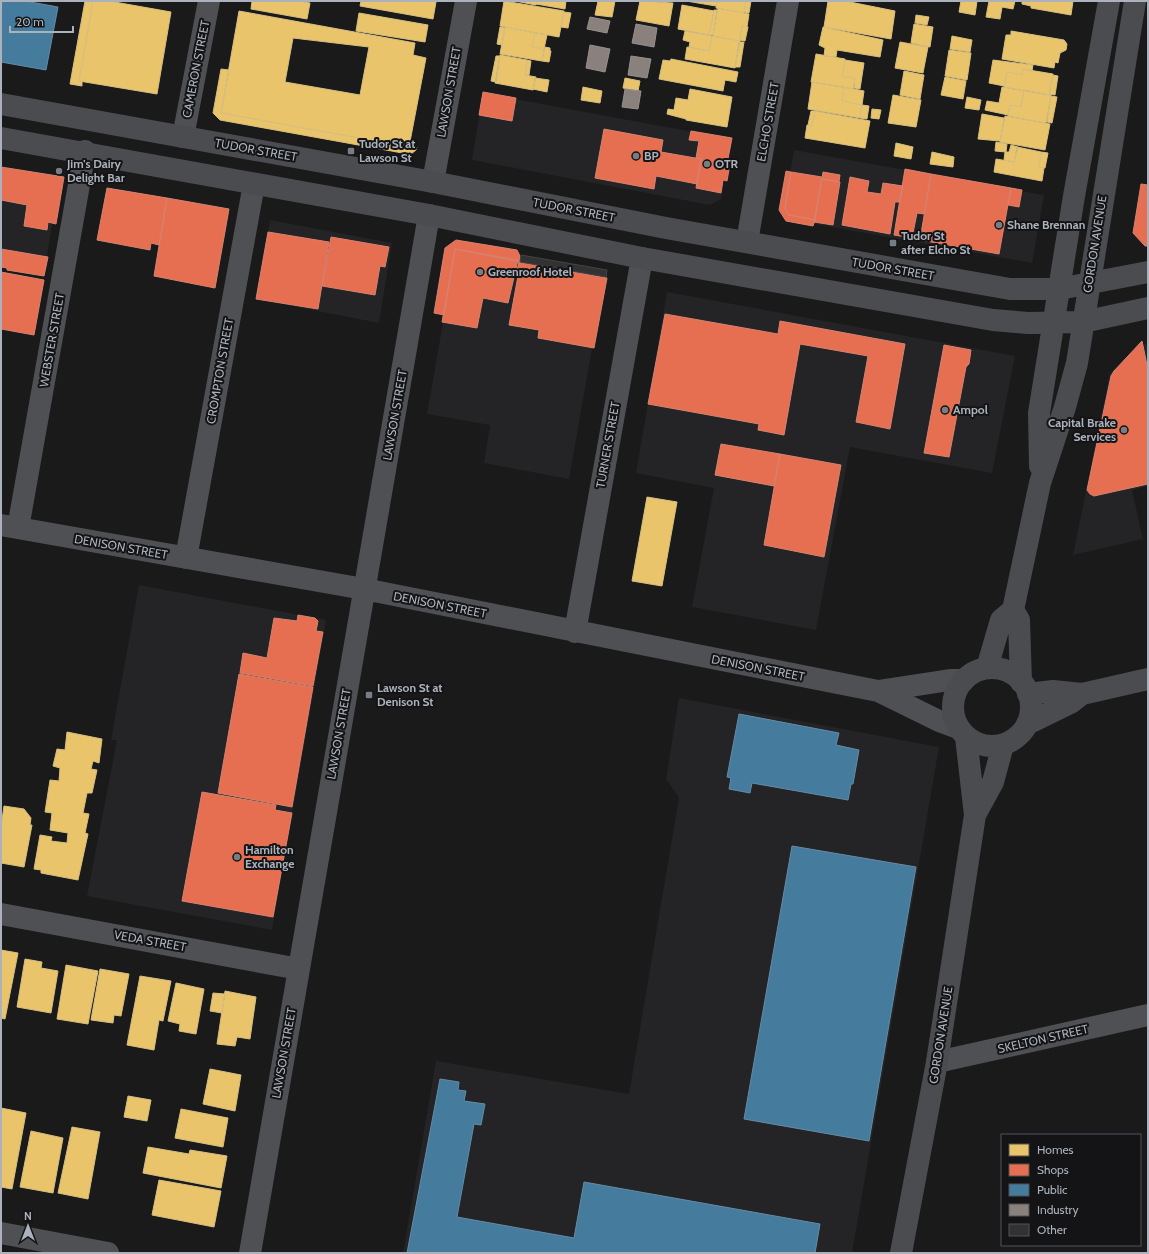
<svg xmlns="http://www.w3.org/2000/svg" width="1149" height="1254" font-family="Cabin,sans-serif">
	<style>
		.built { fill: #242426 }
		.homes { fill: #e9c46a; stroke: #d6bf82; fill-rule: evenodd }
		.shops { fill: #e76f51; stroke: #d58371 }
		.public { fill: #457b9d; stroke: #648ca6 }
		.industry { fill: #8a817c; stroke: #94908f }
		.building { fill: #323232; stroke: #424446 }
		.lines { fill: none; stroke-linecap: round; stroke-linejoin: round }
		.minor { stroke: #4e5053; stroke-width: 22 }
		.major { stroke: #4b4c4f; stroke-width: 22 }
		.poi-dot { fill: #787d83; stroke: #141416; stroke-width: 1.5 }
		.labels { text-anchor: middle; stroke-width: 4; stroke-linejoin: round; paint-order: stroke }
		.street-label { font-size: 12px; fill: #abb2bb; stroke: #141416 }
		.poi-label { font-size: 12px; font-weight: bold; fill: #abb2bb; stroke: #141416; text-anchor: start }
	</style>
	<rect width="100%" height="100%" fill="#1a1a1a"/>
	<path class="built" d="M483 93 731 139 721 199 710 205 472 160Z
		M794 150 1044 195 1032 263 782 218Z
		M1 171 60 181 46 260 1 253Z
		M270 220 392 243 379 323 257 299Z
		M455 254 604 281 569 479 484 463 490 425 427 414Z
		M667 292 1015 356 992 473 850 447 816 630 692 607 714 488 636 473Z
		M1148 343V486L1132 490 1143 539 1073 555 1110 373 1140 345Z
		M139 585 326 620 272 930 87 896 117 740H111Z
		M679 698 939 747 852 1253H403L436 1061 629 1094 679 797 666 779Z"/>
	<path class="homes" d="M85 1H93L79 81H82V86L70 84Z
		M93 1H109L171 12 157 94 79 81Z
		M252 1H298L310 3 307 19 251 9Z
		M361 1H430L436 2 433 19 360 6Z
		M504 1 564 11 559 37 500 26Z
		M515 1H537L536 5Z
		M537 1H566L565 9 536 4Z
		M598 1H615L612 17 595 15Z
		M640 1 673 3 669 26 636 20Z
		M686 1H717L716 6Z
		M717 1H746L744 13 716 8Z
		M746 1H751L749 13 744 12Z
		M828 1H845L895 11 891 39 824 27Z
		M961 1H977L975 15 959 12Z
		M989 1H1015L1013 9 1002 7 1000 19 986 17Z
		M1022 1H1073L1071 15 1031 8V6L1022 4Z
		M682 5 714 11 709 35 678 29Z
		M718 8 749 14 747 27 742 26 740 41 713 36Z
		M714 10H717L713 35H709Z
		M239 11 415 43 413 55 426 58 409 147 221 113ZM293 38 369 47 360 95 285 82Z
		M564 12 571 13 568 28 561 27Z
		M359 13 428 25 425 42 356 31Z
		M916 15 929 17 927 25 915 23Z
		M914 24 933 27 930 47 911 43Z
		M742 26 748 27 745 41 740 40Z
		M500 27 505 28 502 45 497 44Z
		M505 27 535 33 532 47 544 49 542 61 500 54Z
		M823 27 883 40 880 57 837 50 836 57 824 56 825 48 819 45Z
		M685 31 712 36 709 51 689 47 690 42 683 40Z
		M1011 31 1064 40 1067 44 1066 50 1060 53 1058 63 1055 62 1054 68 1002 59 1006 35H1011Z
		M535 33 547 35 544 49 532 47Z
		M712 36 740 41 735 68 685 59 687 47 709 51Z
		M952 36 972 40 970 52 950 49Z
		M739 42H744L740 67H735Z
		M900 42 928 47 923 73 895 68Z
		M545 47 550 48V51H551L549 62 542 61Z
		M949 50 971 53 967 80 945 76Z
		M816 54 845 59 842 76 855 78 853 89 811 82Z
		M500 55 527 60 525 75 536 77 533 90 495 83Z
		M496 56H500L496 82 491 81Z
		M671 59 738 72 736 82 725 80 723 91 659 79 663 60 670 61Z
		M527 60 531 61 529 75H525Z
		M845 60 864 63 860 89 854 88 855 78 842 76Z
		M993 60 1033 65 1032 71 1023 69 1022 75 1007 72 1004 86 989 83Z
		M221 69 229 70 221 113 409 147 410 145 417 147 416 150 411 154H408L220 120 213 113Z
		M1023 69 1053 74 1049 95 1004 87 1007 72 1022 75Z
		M904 71 924 75 920 99 900 95Z
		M1053 75 1058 76 1055 95 1049 94Z
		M945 77 966 81 963 99 941 95Z
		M535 78 549 80 547 92 533 89Z
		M625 78 640 81 638 91 623 88Z
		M812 82 844 87 842 101 862 105 860 118 808 109Z
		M583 87 602 91 600 103 581 100Z
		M844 87 864 91 862 105 842 101Z
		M1002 87 1024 91 1021 107 1010 105 1008 115 985 110 987 101 999 103Z
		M690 89 732 97 727 127 686 120V119L667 114 668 109 674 110 676 98 688 100Z
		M1024 90 1051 95 1046 123 1008 116 1010 105 1021 107Z
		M893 95 921 100 916 127 888 123Z
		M1051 96 1057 97 1052 123 1047 122Z
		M967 97 981 100 979 110 965 108Z
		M862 105 869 106 867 119 860 118Z
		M872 109 881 110 879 119 871 118Z
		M811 111H815L812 126 808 125Z
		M815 111 870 121 865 148 805 138 807 125 812 126Z
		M982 114 1004 118 1000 141 978 139Z
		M1005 116 1050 124 1045 150 1000 142Z
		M996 142 1007 144 1006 152 995 151Z
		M896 143 913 147 911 159 894 156Z
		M1011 145 1018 147 1014 162 1004 160 1005 152H1009Z
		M1017 147 1041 152 1039 167 1044 168 1042 181 994 172 996 159 1014 162Z
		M932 152 954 157 953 167 930 164Z
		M1041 152 1048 153 1045 168 1039 167Z
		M647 497 677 502 662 586 632 581Z
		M67 732 102 739 99 763 93 761 91 769 97 770 92 793H87L83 813 89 814 85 833 88 834 78 880 41 873V870L34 869 40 835 52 837 51 841 67 843 68 833 50 830 52 813 45 812 50 780 59 781 60 768 53 766 57 749 65 750Z
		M4 806 24 809 31 818 30 825H32L24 867 1 863V827Z
		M1 950 18 953 5 1019 1 1018Z
		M25 959 42 962 41 968 58 971 51 1013 17 1007Z
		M66 965 98 971 88 1024 57 1019Z
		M100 969 129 974 121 1016 114 1015 113 1023 91 1020Z
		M140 976 171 981 163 1021 159 1020 154 1050 127 1045Z
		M176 983 204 989 196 1034 179 1031 180 1024 168 1021Z
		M225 991 256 997 250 1039 237 1037 235 1046 217 1044Z
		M213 993 225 994 222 1013 210 1011Z
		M210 1069 241 1075 235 1111 203 1104Z
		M128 1096 151 1100 147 1121 124 1117Z
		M1 1108 26 1113 12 1189 1 1187Z
		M181 1109 228 1118 223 1147 175 1138Z
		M72 1127 100 1132 88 1199 58 1193Z
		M31 1131 63 1138 53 1193 20 1187Z
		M148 1147 189 1154 190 1150 227 1156 221 1188 143 1173Z
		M159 1180 221 1191 214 1227 152 1215Z"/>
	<path class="shops" d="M483 92 516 98 512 121 479 115Z
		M604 129 663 140 661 152 701 159 697 184 656 176 654 189 595 178Z
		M691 131 732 138 727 164H730L727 181 723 180 721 193 696 188 701 159 696 158 699 141 689 140Z
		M1 167 64 177 56 224 48 222 47 230 24 226 27 205 1 200Z
		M905 169 931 174 924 214 917 213 912 238 894 235Z
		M786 171 791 172 785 208 789 215 815 220 813 226 786 221 779 210Z
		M791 172 822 177 815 220 789 215 785 208Z
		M823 172 840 175 839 182 822 179Z
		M931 174 1011 188 999 254 920 240Z
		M850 177 869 181 867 192 881 194 883 183 903 186 900 202H895L890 234 842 225Z
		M822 179 840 182 833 225 814 222Z
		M1141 184 1148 185V246H1145L1133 233Z
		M107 188 167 198 159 245 151 243 150 250 97 240Z
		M1011 188 1022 190 1019 207 1008 205Z
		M167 198 229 209 215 288 154 276Z
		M268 232 329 242 318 309 256 299Z
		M331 237 389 247 385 267 380 266 375 295 322 286Z
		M456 240 517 250 520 256V262L455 249 444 315 434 313 445 248Z
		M1 249 48 257 44 276 7 270V268L1 267Z
		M455 249 518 260 508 303 483 298 477 328 442 322Z
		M519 262 607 278 594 348 538 338 539 330 509 325 518 276 516 275Z
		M1 272 44 280 34 335 1 329Z
		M665 314 778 334 780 321 905 344 890 429 856 422 868 356 800 344 784 435 758 430 759 424 648 404Z
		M1142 341 1148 370V484L1094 496 1090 494 1087 490 1111 376 1114 371Z
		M944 345 971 350 969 364 966 367 949 457 924 453Z
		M721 444 780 454 774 486 715 475Z
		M780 454 841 465 824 557 764 545Z
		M298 615 315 618 318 621 316 631 323 632 313 686 240 673 243 653 267 658 274 618 297 621Z
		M239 674 313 687 292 807 218 793Z
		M202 792 276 805 275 810 292 813 273 917 182 901Z"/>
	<path class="public" d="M1 1H25L58 7 46 70 1 62Z
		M739 714 839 733 836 745 859 750 853 784H851L848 800 752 783 750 793 729 789 731 778 727 777Z
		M792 846 916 867 869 1141 744 1119Z
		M440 1079 459 1082 458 1090 466 1091 464 1101 485 1104 481 1125 474 1124 457 1217 574 1238 584 1182 820 1224 815 1253H407Z"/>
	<path class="industry" d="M590 17 610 21 607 33 587 29Z
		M636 24 657 28 654 47 632 43Z
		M590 45 610 49 605 72 586 68Z
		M631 56 651 59 647 78 628 75Z
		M625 89 641 91 638 109 622 107Z"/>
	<path class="building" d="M521 255 607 270 606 277 520 262Z"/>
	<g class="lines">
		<path class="minor" d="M183 137 209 1
			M433 182 466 1
			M747 242 788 1
			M1 525 364 589 878 691 939 721 958 728
			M18 528 85 151
			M186 558 254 184
			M575 632 642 258
			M878 691 950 680H964
			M1 914 299 969
			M937 1062 1148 1015
			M1 1233 108 1253
			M250 1253 429 215"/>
		<path class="major" d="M1 104 433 182 666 228 1010 289H1059L1148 272
			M1 138 429 215 642 258 993 320 1028 323 1083 322 1148 308
			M1040 466 1039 413 1074 196 1109 1
			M987 668 1001 620 1013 610
			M953 707a39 39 0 1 1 78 0a39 39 0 1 1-78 0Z
			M1021 682 1019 620 1013 610 1040 483 1065 407 1077 363 1135 1
			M1028 694 1053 691 1082 694 1148 679
			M1027 724 1072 702 1082 694
			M975 815 993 782 1003 745
			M901 1253 937 1062 975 815 966 737"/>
	</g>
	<g class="poi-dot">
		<rect x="347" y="147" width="8" height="8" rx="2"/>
		<circle cx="636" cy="156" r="4"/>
		<circle cx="707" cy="164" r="4"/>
		<circle cx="59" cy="171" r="4"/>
		<circle cx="999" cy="225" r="4"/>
		<rect x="889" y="239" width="8" height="8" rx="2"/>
		<circle cx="480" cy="272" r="4"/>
		<circle cx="945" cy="410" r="4"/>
		<circle cx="1124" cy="430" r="4"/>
		<rect x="365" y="691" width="8" height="8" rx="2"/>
		<circle cx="237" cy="857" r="4"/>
	</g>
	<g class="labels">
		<g class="street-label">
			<text transform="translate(196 69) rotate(-79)" y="4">CAMERON STREET</text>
			<text transform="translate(449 92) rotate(-80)" y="4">LAWSON STREET</text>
			<text transform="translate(768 122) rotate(-80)" y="4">ELCHO STREET</text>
			<text transform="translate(256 150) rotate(10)" y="4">TUDOR STREET</text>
			<text transform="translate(574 210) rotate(11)" y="4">TUDOR STREET</text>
			<text transform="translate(1095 244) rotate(-81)" y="4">GORDON AVENUE</text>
			<text transform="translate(893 269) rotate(10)" y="4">TUDOR STREET</text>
			<text transform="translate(52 340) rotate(-80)" y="4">WEBSTER STREET</text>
			<text transform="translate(220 371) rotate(-80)" y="4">CROMPTON STREET</text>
			<text transform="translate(395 415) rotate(-80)" y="4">LAWSON STREET</text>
			<text transform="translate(608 445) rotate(-80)" y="4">TURNER STREET</text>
			<text transform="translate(121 547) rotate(10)" y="4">DENISON STREET</text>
			<text transform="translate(440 605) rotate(11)" y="4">DENISON STREET</text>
			<text transform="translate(758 668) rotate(11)" y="4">DENISON STREET</text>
			<text transform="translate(339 734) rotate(-80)" y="4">LAWSON STREET</text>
			<text transform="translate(150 941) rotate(10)" y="4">VEDA STREET</text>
			<text transform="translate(941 1035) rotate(-81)" y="4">GORDON AVENUE</text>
			<text transform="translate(1043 1039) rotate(-13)" y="4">SKELTON STREET</text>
			<text transform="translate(284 1053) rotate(-80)" y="4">LAWSON STREET</text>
		</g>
		<g class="poi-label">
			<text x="359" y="148">Tudor St at<tspan x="359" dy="14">Lawson St</tspan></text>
			<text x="644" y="160">BP</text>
			<text x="67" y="168">Jim's Dairy<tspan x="67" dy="14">Delight Bar</tspan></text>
			<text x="715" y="168">OTR</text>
			<text x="1007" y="229">Shane Brennan</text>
			<text x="901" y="240">Tudor St<tspan x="901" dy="14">after Elcho St</tspan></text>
			<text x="488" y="276">Greenroof Hotel</text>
			<text x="953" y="414">Ampol</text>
			<text x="1116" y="427" text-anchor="end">Capital Brake<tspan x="1116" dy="14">Services</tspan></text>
			<text x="377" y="692">Lawson St at<tspan x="377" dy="14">Denison St</tspan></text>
			<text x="245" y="854">Hamilton<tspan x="245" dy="14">Exchange</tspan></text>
		</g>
	</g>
	<rect width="1149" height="1254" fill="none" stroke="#abb2bb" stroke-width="4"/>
	<rect x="1001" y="1134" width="140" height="112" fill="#141416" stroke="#505358"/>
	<rect x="1009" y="1144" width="20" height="12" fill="#e9c46a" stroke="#505358"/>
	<text x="1037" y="1154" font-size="12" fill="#abb2bb">Homes</text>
	<rect x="1009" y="1164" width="20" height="12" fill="#e76f51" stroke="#505358"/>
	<text x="1037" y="1174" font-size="12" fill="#abb2bb">Shops</text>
	<rect x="1009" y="1184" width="20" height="12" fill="#457b9d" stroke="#505358"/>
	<text x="1037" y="1194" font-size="12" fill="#abb2bb">Public</text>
	<rect x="1009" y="1204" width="20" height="12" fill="#8a817c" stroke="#505358"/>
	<text x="1037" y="1214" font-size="12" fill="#abb2bb">Industry</text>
	<rect x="1009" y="1224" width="20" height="12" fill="#323232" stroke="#505358"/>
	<text x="1037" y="1234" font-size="12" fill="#abb2bb">Other</text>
	<g transform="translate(28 1226)" stroke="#141416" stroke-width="3" paint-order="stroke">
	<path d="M0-3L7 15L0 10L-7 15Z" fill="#abb2bb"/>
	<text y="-6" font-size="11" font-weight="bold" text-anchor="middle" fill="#abb2bb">N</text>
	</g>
	<path d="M10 26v6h63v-6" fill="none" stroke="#abb2bb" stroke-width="2"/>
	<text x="16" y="26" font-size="12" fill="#abb2bb" stroke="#141416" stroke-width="3" paint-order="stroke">20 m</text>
</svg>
